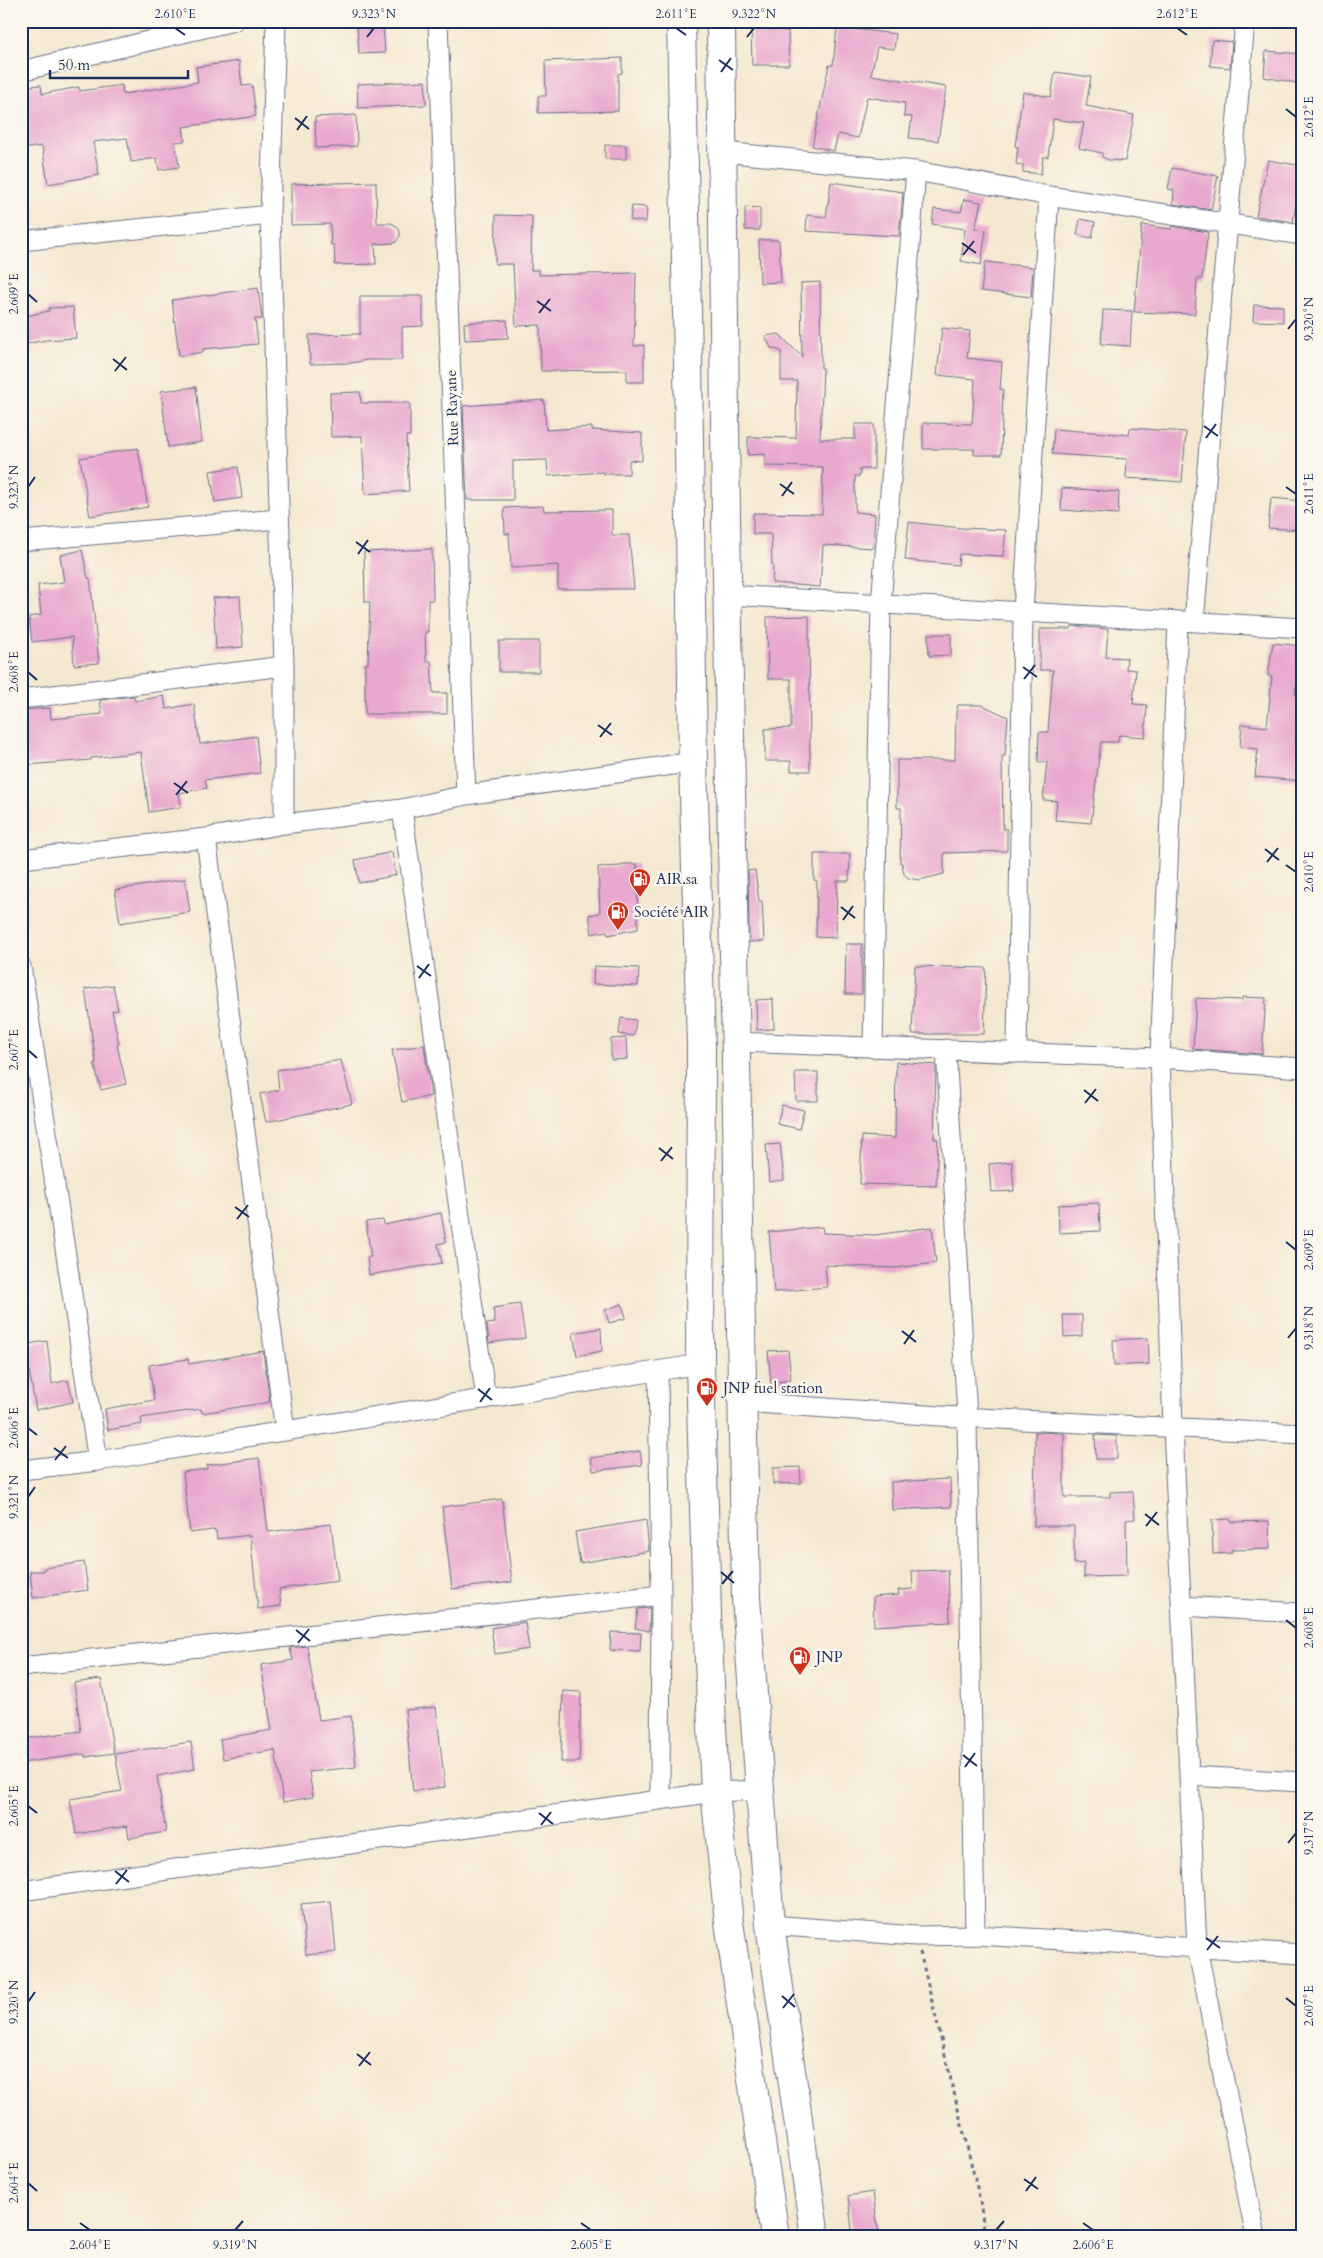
<svg xmlns="http://www.w3.org/2000/svg" width="1323" height="2258" font-family="Cardo,serif">
	<style>
		.building { fill: #e9a9cf }
		.lines { fill: none; stroke-linecap: round; stroke-linejoin: round }
		.minor-casing { stroke: #677086; stroke-width: 21 }
		.primary-casing { stroke: #677086; stroke-width: 30 }
		.path { stroke: #677086; stroke-width: 3; stroke-dasharray: 4 4; stroke-linecap: butt }
		.minor { stroke: #fff; stroke-width: 19 }
		.primary { stroke: #fff; stroke-width: 28 }
		.ticks { fill: none; stroke: #1b2f5e; stroke-width: 2 }
		.labels { text-anchor: middle; stroke-width: 4.5; stroke-linejoin: round; paint-order: stroke }
		.street-label { font-size: 15px; fill: #1b2f5e; stroke: #fbf7ec }
		.poi-label { font-size: 15px; fill: #1b2f5e; stroke: #fbf7ec; text-anchor: start }
		.neatline { fill: none; stroke: #1b2f5e; stroke-width: 2 }
		.ticks-label { font-size: 12px; text-anchor: middle; fill: #1b2f5e }
	</style>
	<rect width="100%" height="100%" fill="#fbf7ec"/>
	<filter id="ink" filterUnits="userSpaceOnUse"><feTurbulence type="fractalNoise" baseFrequency=".02" numOctaves="2"/><feDisplacementMap in="SourceGraphic" scale="10" xChannelSelector="R" yChannelSelector="G"/><feConvolveMatrix kernelMatrix="1 2 1 2 8 2 1 2 1" color-interpolation-filters="sRGB"/></filter>
	<filter id="wash" filterUnits="userSpaceOnUse"><feTurbulence type="fractalNoise" baseFrequency=".0096" numOctaves="4" result="noise"/><feDisplacementMap in="SourceGraphic" scale="20" xChannelSelector="R" yChannelSelector="G"/><feGaussianBlur stdDeviation="1.12" result="paint"/><feColorMatrix in="noise" values="0 0 0 0 0 0 0 0 0 0 0 0 0 0 0 0 0 1.4 0 .05"/><feComposite in="paint" operator="in"/></filter>
	<g filter="url(#wash)">
		<rect width="100%" height="100%" fill="#f5e8d1"/>
		<g id="blocks">
			<path class="building" d="M383 23 385 53 359 54 357 25Z
				M751 27 788 31 789 65H752Z
				M837 27 896 34 894 49 877 47 871 75 946 87 938 141 909 138 912 117 904 116 905 103 867 97 858 138 838 134 834 151 812 146 829 65H833Z
				M1212 40 1232 42 1230 68 1210 66Z
				M1266 51 1302 54V84L1264 77Z
				M622 58V73L618 74V111L538 113V96H546L545 61Z
				M239 61 242 86 252 85 256 116 183 127 185 141 175 142 179 167 159 170 157 158 131 162 127 138 93 142 99 175 48 184 42 146 21 149V87L41 85 42 94 79 87 80 91 122 85 123 94 198 82 196 67Z
				M1055 72 1091 77 1086 106 1134 115 1125 161 1109 160 1102 157V153L1079 148 1084 123 1053 119 1048 157H1043L1041 174 1023 172V165L1016 164 1018 147 1015 146 1023 92 1051 97Z
				M425 81 426 105 358 108 357 84Z
				M356 115 357 146 316 148 315 117Z
				M605 145H626V159H605Z
				M1268 160 1302 166V192H1298L1293 222 1256 216Z
				M1172 168 1218 176 1211 210 1173 204 1174 190 1168 189Z
				M376 182 377 223H391L398 227 400 232V236L395 243 375 244 376 264 335 265 334 245H331L330 224 291 225V184Z
				M831 182 903 192 899 236 806 231 807 215 826 217Z
				M964 199 981 202 975 229 986 230 981 265 961 261 965 229 932 224 934 209 961 212Z
				M632 206 647 207 646 222 630 220Z
				M745 207 760 208V230H745Z
				M496 215 532 216 531 270H539V275L636 273 634 346 644 345V382H627V370L541 371 540 325 516 326 513 264H495Z
				M1080 219 1095 222 1092 238 1077 235Z
				M1142 225 1171 229 1172 226 1208 232 1202 279H1197L1195 314 1134 312Z
				M759 240H779L781 282 760 283Z
				M985 262 1033 267 1031 297 981 291Z
				M820 282 821 368H823L820 439H855V424H874V469H860V476H855V512L875 514 873 548 823 545 820 587 772 583 773 565H772L771 534H753V513L822 514 823 467 765 466V454L748 455V437L796 438 797 381H781V351L771 348 765 336 779 334 802 357 801 283Z
				M258 288 262 319H255L258 344 203 349V352L179 356 172 300Z
				M360 296H423V326L402 327V360H367L351 363 310 364 309 335 360 334Z
				M1254 305 1283 306V322L1253 321Z
				M73 307 76 338 46 340 21 345V317L49 311V308Z
				M1103 310 1132 311 1130 346 1101 344Z
				M507 320 508 338 465 340 464 323Z
				M942 328 970 331 967 358 1002 362 1000 389H1003L1001 455H974V449H923V423L972 424 975 379 937 375Z
				M196 387 202 442 168 447 161 391Z
				M360 392 361 403H410V436H406L409 491 365 494 362 436 331 437 330 393Z
				M544 400 546 430 592 427V430L642 433V461L629 460V474H603V472L548 476 547 460 513 461V500H467L463 406Z
				M1130 428 1186 432 1182 482 1126 478 1127 459 1052 454 1054 429 1129 435Z
				M138 448 148 507 90 516 80 458Z
				M238 467 242 498 215 502 210 471Z
				M1062 488 1119 492 1118 514 1061 510Z
				M1271 498 1302 501V530L1268 528Z
				M543 506 544 511 612 510V535H629L634 589H558V565L511 568 509 533 505 534 504 508Z
				M909 522 961 528 1006 530 1003 556 959 554 958 565 905 560Z
				M432 549 433 600H428V632H425L426 661H431L433 693H447V714H365V664H368L370 602H365L364 552Z
				M82 550 88 578H90L99 663 74 665 72 637 32 642 29 617 41 615 38 585 64 582 60 555Z
				M240 596 243 647 216 649 213 598Z
				M809 616 810 771H791V761H765V729L791 728V679H768L767 617Z
				M1072 626 1108 629 1106 657 1127 658 1126 669 1136 670 1133 704 1147 705 1145 737 1119 735 1118 742H1101L1091 823 1055 820 1057 801 1043 800 1047 762H1038L1039 732H1048L1053 670H1040V629H1071Z
				M928 634H951V655L929 656Z
				M499 641H539V672H499Z
				M1273 643 1302 646 1295 694 1302 695V781L1255 777 1258 749 1240 747 1242 724 1267 727 1272 676H1268Z
				M134 696 135 701 164 696 166 709 194 704 200 744 256 736 260 773 205 780 207 788 179 793 181 807 149 812 141 752 91 758V760L26 765 22 710 50 708 51 719 102 714 100 700Z
				M958 705H982L1008 717 1005 756H1002L1003 829H1007V851L944 853V874L919 880 908 878 904 874 902 863H900L901 808H897V760H955L956 713Z
				M392 852 396 875 359 883 355 860Z
				M814 854H850L849 881H837L836 938 816 937 817 881 814 880Z
				M622 864H637L638 929 608 935 607 931 592 934 589 915 600 913 598 867 622 866Z
				M755 870 759 901H762L764 941 749 942 748 871Z
				M185 879 190 912 120 923 115 890Z
				M846 944H862V994H845Z
				M594 966 639 968 638 986 593 984Z
				M915 966 986 968 984 1034H912Z
				M113 985 118 1010 112 1011 119 1044 117 1045 126 1084 101 1090 94 1063H96L85 989Z
				M1242 997 1266 998 1262 1054 1193 1049 1196 998 1242 1000Z
				M773 999 774 1029 757 1030 756 1000Z
				M621 1018 636 1020 634 1036 619 1034Z
				M626 1038 627 1059 611 1060V1039Z
				M424 1045 431 1096 402 1102 392 1050Z
				M341 1060 352 1104 266 1122 260 1094 279 1090 277 1070Z
				M896 1062 936 1065 934 1139H938L936 1186 860 1184 862 1136 895 1138Z
				M795 1072H818V1101H796Z
				M782 1105 804 1110 799 1129 777 1124Z
				M780 1144 784 1180 769 1182 766 1145Z
				M1012 1162 1014 1191 991 1192 989 1164Z
				M1099 1203 1100 1231 1059 1233 1058 1205Z
				M441 1213 446 1242 438 1244 442 1263 369 1275 367 1257H371L366 1222 383 1220 384 1225Z
				M822 1227 823 1233 875 1235 932 1227 936 1263 894 1268 825 1265 827 1287 774 1292 769 1232Z
				M520 1304 525 1338 489 1343 487 1324 495 1323 493 1308Z
				M622 1304 626 1318 609 1323 605 1310Z
				M1063 1315H1082V1336L1064 1337Z
				M601 1328 602 1351 577 1356 573 1333Z
				M1148 1338 1149 1364 1114 1366 1113 1340Z
				M47 1341 52 1384 68 1380 73 1402 36 1410 29 1370 21 1372V1345Z
				M788 1350 791 1380 771 1383 768 1351Z
				M263 1351 270 1402 202 1413 201 1409 141 1418 142 1424 108 1430 105 1409 154 1400 149 1365 188 1359 189 1364Z
				M1035 1432 1064 1433V1497H1110V1492L1133 1491 1135 1519 1126 1520 1127 1576 1084 1577V1563L1074 1564V1526H1034Z
				M1095 1435 1117 1436V1459H1096Z
				M640 1451 642 1465 593 1471 591 1458Z
				M259 1458 268 1532 331 1524 338 1581 279 1589 281 1606 258 1609 250 1535 217 1539 216 1531 212 1530 190 1533 183 1472 207 1469V1465Z
				M800 1467 801 1483 773 1484V1468Z
				M950 1479 951 1507 892 1510 891 1482Z
				M502 1499 512 1582 452 1589 442 1507Z
				M1230 1519 1231 1522 1269 1521 1270 1549 1231 1550 1232 1553 1213 1554 1212 1520Z
				M646 1520 649 1551 580 1563 575 1532Z
				M84 1562 88 1590 33 1598 30 1571H44V1568Z
				M948 1570 950 1622 874 1626 873 1597 899 1595 898 1590 913 1589 912 1571Z
				M650 1608 649 1631 635 1628 638 1609Z
				M525 1622 529 1649 495 1654 491 1628Z
				M611 1632 641 1633 640 1651 610 1650Z
				M307 1646 319 1720 351 1716 356 1767 309 1772 313 1797 283 1802 275 1750 223 1759 220 1739 272 1730 261 1665 293 1660 290 1648Z
				M101 1679 114 1753 85 1757 84 1754 21 1763V1739L81 1731 74 1683Z
				M563 1691 581 1692 579 1762H561Z
				M436 1707 445 1787 413 1791 405 1710Z
				M191 1742 195 1769 157 1776 166 1832 129 1838 127 1826 76 1834 70 1799 122 1791 115 1754Z
				M331 1901 336 1952 306 1955 301 1904Z
				M873 2192 879 2237H853L848 2196Z"/>
		</g>
	</g>
	<g filter="url(#ink)">
		<use href="#blocks" fill-opacity="0" stroke="#677086" stroke-width="1"/>
		<g class="lines">
			<g class="minor-casing">
				<path id="minor" d="M276 21 270 215 284 666V824
					M438 21 466 795
					M21 71 234 21
					M723 152 916 171 1049 196 1302 235
					M21 241 270 215
					M21 541 279 519
					M728 595 1302 628
					M1178 621 1160 1058 1173 1427 1197 1948 1256 2237
					M1194 622 1245 21
					M21 699 284 666
					M402 809 486 1399
					M206 838 285 1431
					M21 859 206 838 284 824 402 809 466 795 693 762
					M21 966 98 1461
					M736 1042 1160 1058 1302 1068
					M873 1048 881 604 916 171
					M946 1049 967 1417 975 1935
					M1017 1053 1023 612 1049 196
					M658 1371 661 1595 660 1800
					M742 1402 940 1416 1302 1434
					M21 1470 98 1461 700 1364
					M1181 1606 1302 1613
					M21 1667 661 1595
					M1189 1776 1302 1782
					M21 1891 715 1792 760 1790
					M770 1925 916 1936 975 1935 1302 1954"/>
			</g>
			<g class="primary-casing">
				<path id="primary" d="M681 21 688 361 693 762 701 1045 700 1364 707 1616 715 1792 729 1922 775 2237
					M721 21 726 521 746 1598 770 1925 815 2237"/>
			</g>
			<path class="path" d="M920 1952 980 2200 985 2237"/>
			<use href="#minor" class="minor"/>
			<use href="#primary" class="primary"/>
		</g>
	</g>
	<path class="ticks" d="M175 28 185 35M676 28 686 35M1177 28 1187 35M367 37 374 28M747 37 754 28M719 60 733 70M721 72 731 58M1286 109 1296 117M295 118 309 129M297 130 307 116M962 243 976 253M963 255 974 241M28 294 37 302M537 301 551 311M539 313 550 299M1288 329 1296 319M113 359 127 370M115 371 126 357M1204 426 1218 436M1206 438 1216 424M780 484 794 494M28 487 35 477M1286 487 1296 494M782 496 792 482M356 542 370 552M358 554 368 540M1023 667 1037 677M28 672 37 680M1024 679 1035 665M598 725 612 735M600 737 611 723M174 783 188 793M176 795 187 781M1265 849 1279 860M1267 862 1278 848M1286 865 1296 872M841 907 855 918M843 920 853 906M417 966 431 976M419 978 429 964M28 1050 37 1058M1084 1090 1098 1101M1085 1103 1096 1089M659 1148 673 1159M661 1161 672 1147M235 1207 249 1217M237 1219 248 1205M1286 1242 1296 1250M902 1331 916 1342M1288 1338 1296 1328M904 1344 914 1330M478 1389 492 1400M480 1402 490 1388M28 1428 37 1435M54 1448 68 1458M55 1460 66 1446M28 1497 35 1487M1145 1514 1159 1525M1146 1526 1157 1512M721 1572 734 1583M722 1584 733 1571M1286 1620 1296 1628M296 1630 310 1641M298 1643 309 1629M963 1755 977 1766M965 1767 975 1753M28 1806 37 1813M539 1813 553 1824M541 1825 551 1812M1288 1843 1296 1833M115 1871 129 1882M116 1884 127 1870M1206 1938 1220 1948M1207 1950 1218 1936M782 1996 795 2007M1286 1998 1296 2006M28 2002 35 1992M783 2008 794 1994M357 2054 371 2065M359 2066 370 2052M1024 2179 1038 2189M28 2183 37 2191M1026 2191 1036 2177M80 2223 90 2230M581 2223 591 2230M1083 2223 1093 2230M235 2230 243 2221M996 2230 1004 2221"/>
	<defs>
		<g id="fuel-pin" transform="scale(1.125)"><path d="M0 17L-7.5 6A9.5 9.5 0 1 1 7.5 6Z" fill="#c8321e" stroke="#fbf7ec"/><path d="M-5.5-6h7V0h2V4h1.3V-2.5L3-4.5l.8-.8L6-3V5H2.5V1h-1V6h-7ZM-4.2-4.7v3.2H.2V-4.7Z" fill="#fff"/></g>
	</defs>
	<g fill-rule="evenodd">
		<use href="#fuel-pin" x="640" y="879"/>
		<use href="#fuel-pin" x="618" y="912"/>
		<use href="#fuel-pin" x="707" y="1388"/>
		<use href="#fuel-pin" x="800" y="1657"/>
	</g>
	<g class="labels">
		<g class="street-label">
			<text transform="translate(452 408) rotate(-92)" y="5">Rue Rayane</text>
		</g>
		<g class="poi-label">
			<text x="656" y="884">AIR.sa</text>
			<text x="634" y="917">Société AIR</text>
			<text x="723" y="1393">JNP fuel station</text>
			<text x="816" y="1662">JNP</text>
		</g>
	</g>
	<rect width="1323" height="2258" fill="none" stroke="#fbf7ec" stroke-width="55"/>
	<path d="M50 70v8h138v-8" fill="none" stroke="#1b2f5e" stroke-width="2.5"/>
	<text x="58" y="70" font-size="15" fill="#1b2f5e" stroke="#fbf7ec" stroke-width="4" paint-order="stroke">50 m</text>
	<rect x="28" y="28" width="1268" height="2202" class="neatline"/>
	<g class="ticks-label">
		<text x="175" y="18">2.610°E</text>
		<text x="374" y="18">9.323°N</text>
		<text x="676" y="18">2.611°E</text>
		<text x="754" y="18">9.322°N</text>
		<text x="1177" y="18">2.612°E</text>
		<text transform="translate(1309 117) rotate(-90)" y="4">2.612°E</text>
		<text transform="translate(14 294) rotate(-90)" y="4">2.609°E</text>
		<text transform="translate(1309 319) rotate(-90)" y="4">9.320°N</text>
		<text transform="translate(14 487) rotate(-90)" y="4">9.323°N</text>
		<text transform="translate(1309 494) rotate(-90)" y="4">2.611°E</text>
		<text transform="translate(14 672) rotate(-90)" y="4">2.608°E</text>
		<text transform="translate(1309 872) rotate(-90)" y="4">2.610°E</text>
		<text transform="translate(14 1050) rotate(-90)" y="4">2.607°E</text>
		<text transform="translate(1309 1250) rotate(-90)" y="4">2.609°E</text>
		<text transform="translate(1309 1328) rotate(-90)" y="4">9.318°N</text>
		<text transform="translate(14 1428) rotate(-90)" y="4">2.606°E</text>
		<text transform="translate(14 1497) rotate(-90)" y="4">9.321°N</text>
		<text transform="translate(1309 1628) rotate(-90)" y="4">2.608°E</text>
		<text transform="translate(14 1806) rotate(-90)" y="4">2.605°E</text>
		<text transform="translate(1309 1833) rotate(-90)" y="4">9.317°N</text>
		<text transform="translate(14 2002) rotate(-90)" y="4">9.320°N</text>
		<text transform="translate(1309 2006) rotate(-90)" y="4">2.607°E</text>
		<text transform="translate(14 2183) rotate(-90)" y="4">2.604°E</text>
		<text x="90" y="2249">2.604°E</text>
		<text x="235" y="2249">9.319°N</text>
		<text x="591" y="2249">2.605°E</text>
		<text x="996" y="2249">9.317°N</text>
		<text x="1093" y="2249">2.606°E</text>
	</g>
</svg>
